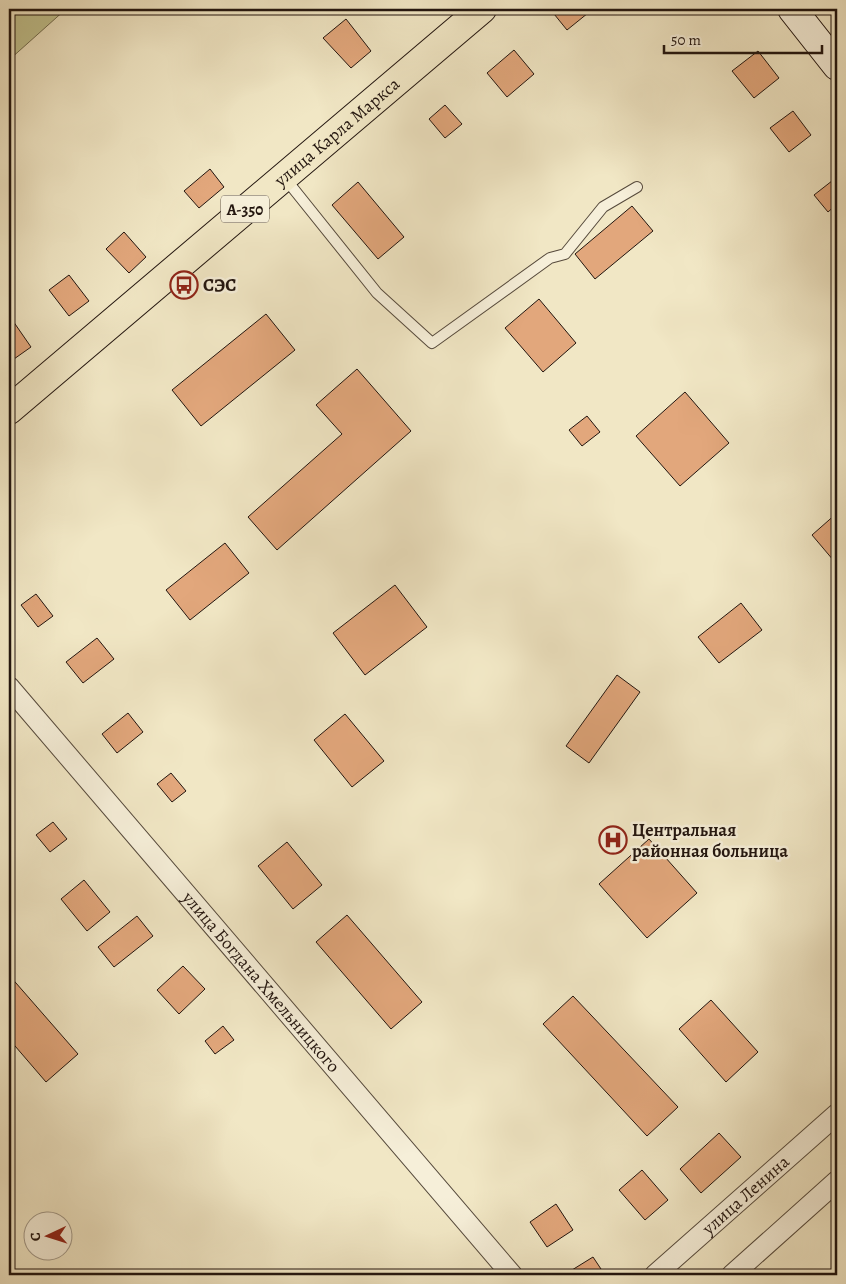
<svg xmlns="http://www.w3.org/2000/svg" width="846" height="1284" font-family="Alegreya,serif">
	<style>
		.pitch { fill: #c2c38f; stroke: #726c4f }
		.building { fill: #e2a77c; stroke: #22150f }
		.lines { fill: none; stroke-linecap: round; stroke-linejoin: round }
		.lane-casing { stroke: #564a3c; stroke-width: 12 }
		.street-casing { stroke: #564a3c; stroke-width: 22 }
		.secondary-casing { stroke: #22150f; stroke-width: 30 }
		.highway-casing { stroke: #22150f; stroke-width: 30 }
		.lane { stroke: #f6efd9; stroke-width: 10 }
		.street { stroke: #f6efd9; stroke-width: 20 }
		.secondary { stroke: #f6efd9; stroke-width: 28 }
		.highway { stroke: #f1e7c5; stroke-width: 28 }
		.labels { text-anchor: middle; stroke-width: 5; stroke-linejoin: round; paint-order: stroke }
		.shield { fill: #f6efd9; stroke: #62564c; stroke-width: 1 }
		.shield-label { font-size: 16px; font-weight: bold; fill: #22150f }
		.street-label { font-size: 18px; fill: #22150f; stroke: #f6efd9 }
		.poi-label { font-size: 18px; font-weight: bold; fill: #22150f; stroke: #f6efd9; text-anchor: start }
	</style>
	<rect width="100%" height="100%" fill="#f1e7c5"/>
	<filter id="stains"><feTurbulence type="fractalNoise" baseFrequency=".004" numOctaves="4"/><feColorMatrix values="0 0 0 0 .2 0 0 0 0 .09 0 0 0 0 .02 0 0 0 .5 -.17"/></filter>
	<radialGradient id="worn" r=".72"><stop offset=".6" stop-color="#630" stop-opacity="0"/><stop offset="1" stop-color="#630" stop-opacity=".3"/></radialGradient>
	<path class="pitch" d="M9 9H66L9 60Z"/>
	<path class="building" d="M550 9H593L567 30Z
		M346 19 371 51 351 68 323 38Z
		M514 50 534 74 507 97 487 73Z
		M758 51 779 78 754 98 732 71Z
		M445 105 462 124 445 138 429 119Z
		M793 111 811 135 789 152 770 128Z
		M210 169 224 187 199 208 184 191Z
		M837 177V204L828 212 814 195Z
		M358 182 404 237 378 259 332 205Z
		M632 206 653 231 595 279 575 254Z
		M124 232 146 257 129 273 106 249Z
		M69 275 89 301 69 316 49 290Z
		M539 299 576 343 543 372 505 328Z
		M266 314 295 350 201 426 172 390Z
		M13 321 31 347 14 359 9 351V324Z
		M357 369 411 431 277 550 248 517 342 434 316 405Z
		M685 392 729 443 680 486 636 436Z
		M587 416 600 432 582 446 569 430Z
		M837 513V558L834 561 812 535Z
		M225 543 249 573 190 620 166 590Z
		M395 585 427 627 365 675 333 633Z
		M36 594 53 616 38 627 21 605Z
		M741 603 762 630 719 663 698 637Z
		M97 638 114 659 83 683 66 662Z
		M617 675 640 692 589 763 566 746Z
		M128 713 143 732 117 753 102 734Z
		M345 714 384 761 352 787 314 740Z
		M171 773 186 791 172 802 157 784Z
		M53 822 67 839 50 852 36 835Z
		M649 839 697 893 647 938 599 884Z
		M287 842 322 885 293 909 258 866Z
		M84 880 110 912 87 931 61 899Z
		M347 915 422 1002 391 1029 316 942Z
		M137 916 153 936 114 967 98 947Z
		M183 966 205 989 179 1014 157 990Z
		M9 975 78 1054 46 1082 9 1039Z
		M573 996 678 1107 647 1136 543 1024Z
		M711 1000 758 1052 726 1082 679 1029Z
		M223 1026 234 1040 215 1054 205 1041Z
		M719 1133 741 1157 701 1193 680 1169Z
		M642 1170 668 1200 645 1220 619 1190Z
		M556 1204 573 1230 547 1247 530 1222Z
		M593 1257 605 1275H575L572 1270Z
		M9 1262 19 1275H9Z"/>
	<g class="lines">
		<g class="lane-casing">
			<path id="lane" d="M284 177 377 293 432 343 550 258 565 254 603 207 637 187"/>
		</g>
		<g class="street-casing">
			<g id="street">
				<path id="s1" d="M9 687 512 1275"/>
				<path id="s2" d="M655 1275 837 1114"/>
				<path d="M732 1275 837 1181"/>
			</g>
		</g>
		<g class="secondary-casing">
			<path id="secondary" d="M792 9 837 66"/>
		</g>
		<g class="highway-casing">
			<g id="highway">
				<path id="s3" d="M9 410 482 9"/>
			</g>
		</g>
		<use href="#lane" class="lane"/>
		<use href="#street" class="street"/>
		<use href="#secondary" class="secondary"/>
		<use href="#highway" class="highway"/>
	</g>
	<defs>
		<g id="bus-ring" transform="scale(1.4375)"><circle r="9.5" fill="#f6efd9" stroke="#8f2418" stroke-width="1.5"/><path d="M-5-6H5V4H4V6H2V4H-2V6H-4V4H-5ZM-3.5-4V0h7V-4ZM-3.5 1.2v1.5H-2V1.2ZM2 1.2v1.5H3.5V1.2Z" fill="#8f2418"/></g>
		<g id="hospital-ring" transform="scale(1.4375)"><circle r="9.5" fill="#f6efd9" stroke="#8f2418" stroke-width="1.5"/><path d="M-5-5h3v3.5h4V-5h3V5h-3V1.5h-4V5h-3Z" fill="#8f2418"/></g>
	</defs>
	<g fill-rule="evenodd">
		<use href="#bus-ring" x="184" y="285"/>
		<use href="#hospital-ring" x="613" y="840"/>
	</g>
	<g class="labels">
		<rect class="shield" x="221" y="195.5" width="48" height="27" rx="4"/>
		<g class="shield-label">
			<text x="245" y="215">А-350</text>
		</g>
		<g class="street-label">
			<text dy="6" stroke="none"><textPath href="#s3" startOffset="430">улица Карла Маркса</textPath></text>
			<text dy="6" stroke="none"><textPath href="#s1" startOffset="388">улица Богдана Хмельницкого</textPath></text>
			<text dy="6" stroke="none"><textPath href="#s2" startOffset="121">улица Ленина</textPath></text>
		</g>
		<g class="poi-label">
			<text x="203" y="291">СЭС</text>
			<text x="632" y="836">Центральная<tspan x="632" dy="21">районная больница</tspan></text>
		</g>
	</g>
	<rect width="846" height="1284" fill="none" stroke="#f1e7c5" stroke-width="30"/>
	<rect x="10" y="10" width="826" height="1264" fill="none" stroke="#22150f" stroke-width="2.5"/>
	<rect x="15" y="15" width="816" height="1254" fill="none" stroke="#22150f"/>
	<g transform="translate(48 1236) rotate(266)"><circle r="24" fill="#f6efd9" stroke="#a19888"/>
	<path d="M0-4L9 19L0 12L-9 19Z" fill="#8f2418"/>
	<text y="-8" font-size="14" font-weight="bold" text-anchor="middle" fill="#22150f">С</text>
	</g>
	<path d="M664 45v8h158v-8" fill="none" stroke="#22150f" stroke-width="2.5"/>
	<text x="671" y="45" font-size="15" fill="#22150f" stroke="#f6efd9" stroke-width="4" paint-order="stroke">50 m</text>
	<rect width="100%" height="100%" filter="url(#stains)"/>
	<rect width="100%" height="100%" fill="url(#worn)"/>
</svg>
